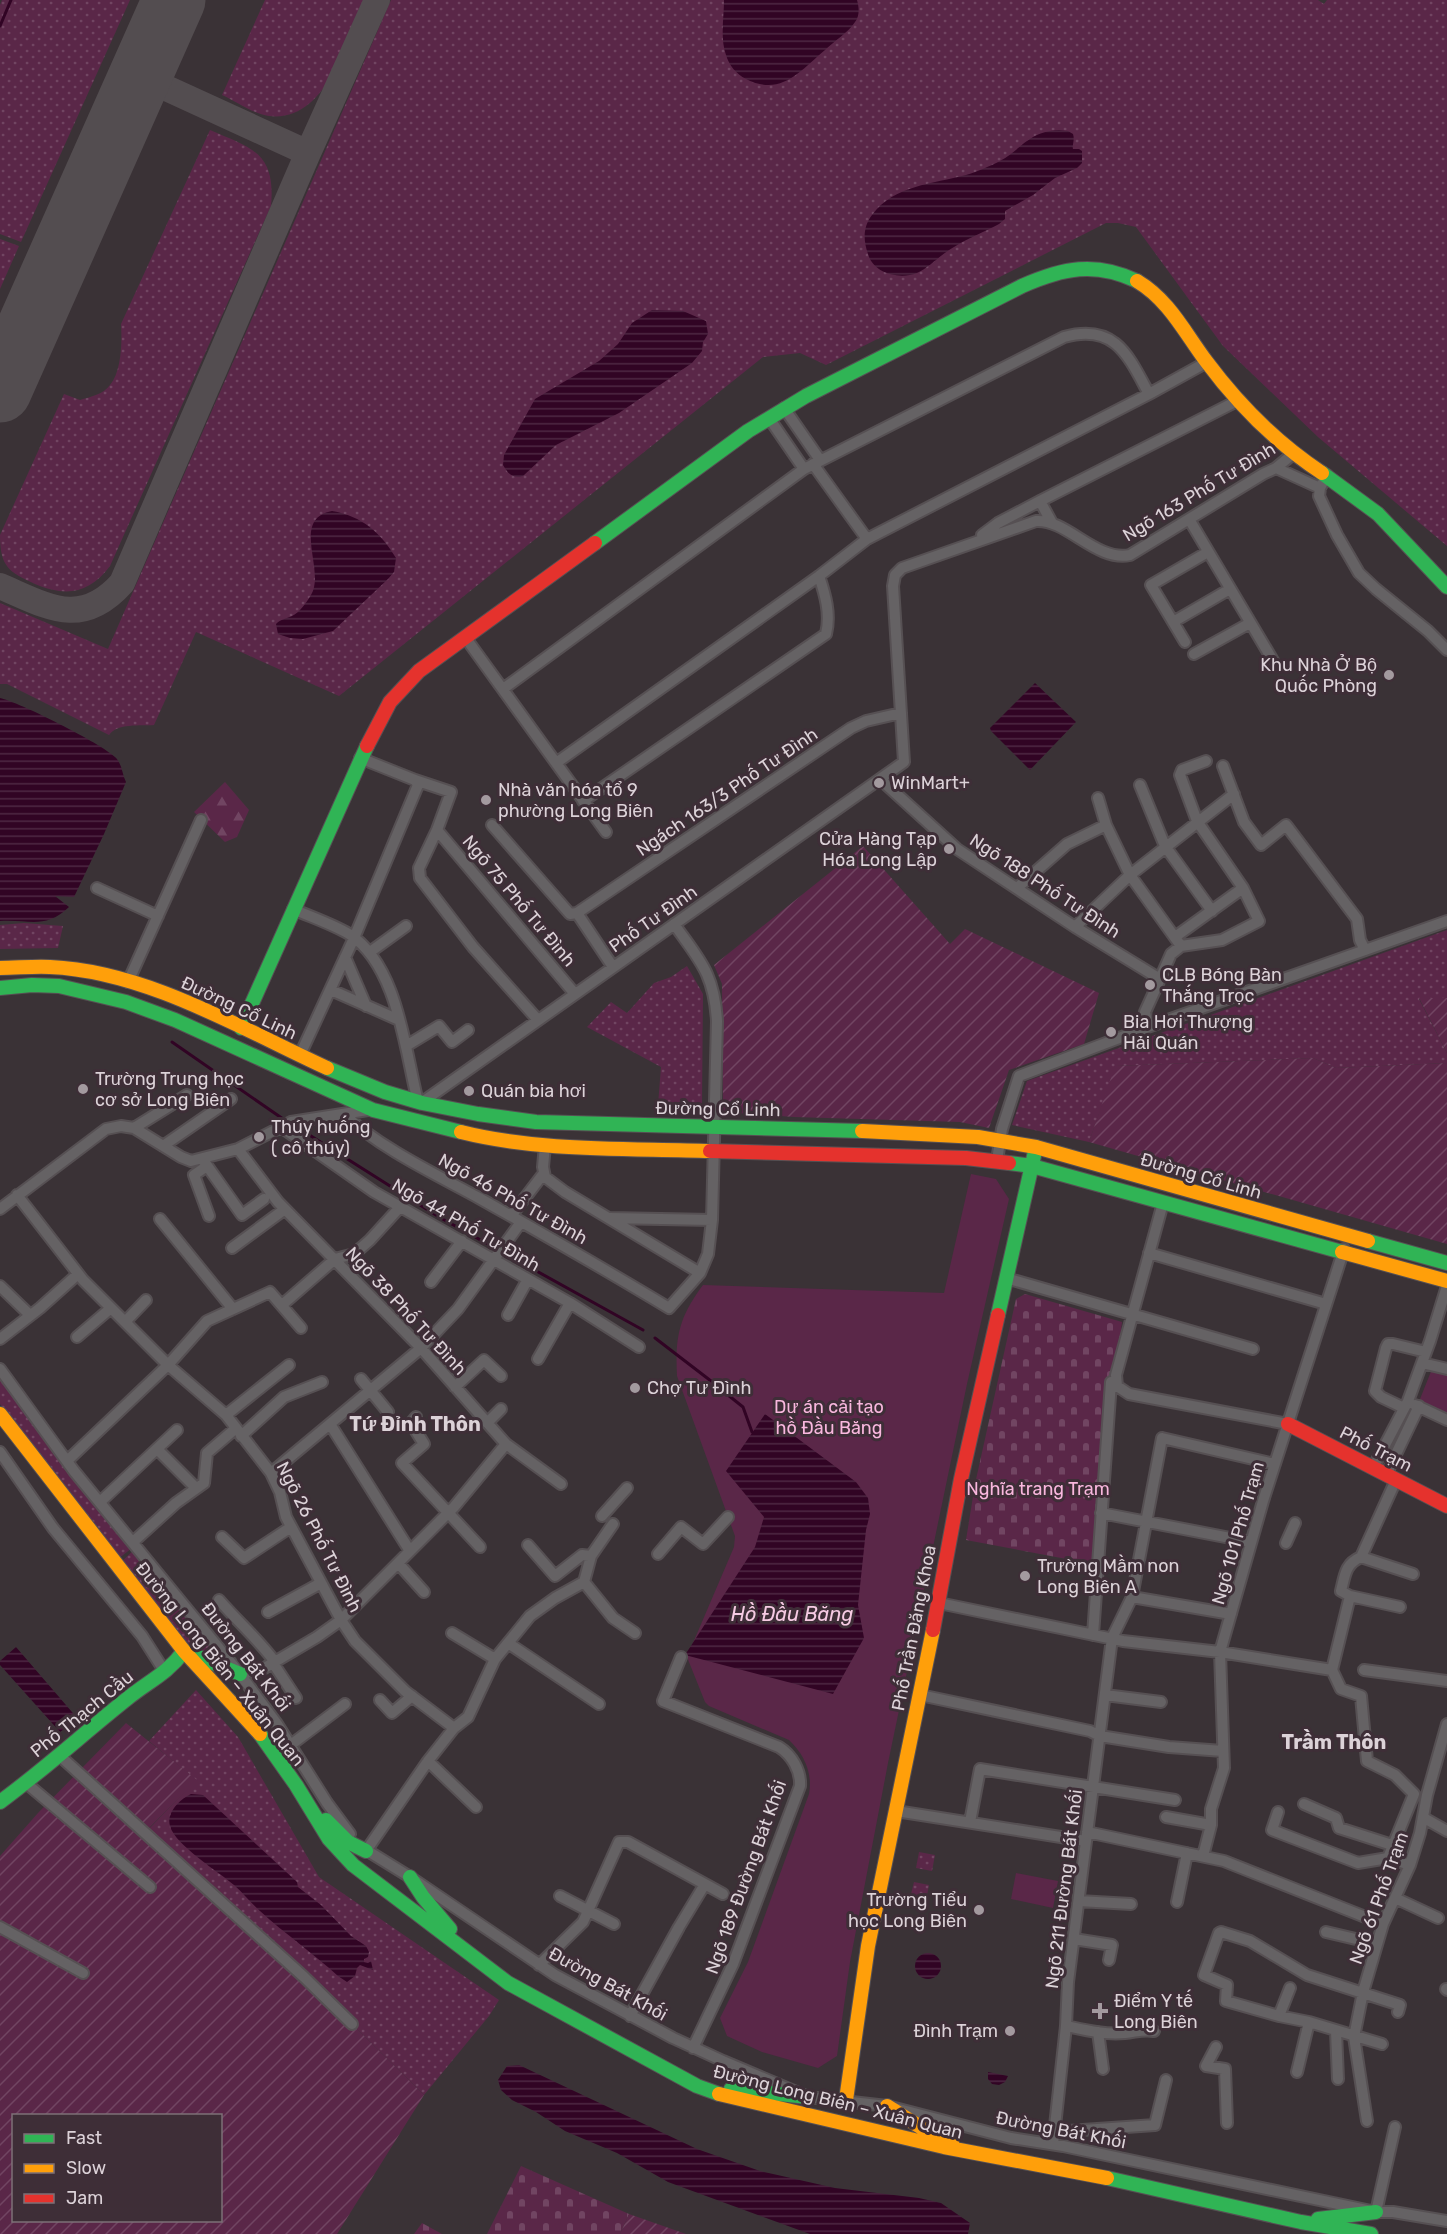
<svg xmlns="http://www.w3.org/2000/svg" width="1447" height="2234" font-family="Rubik,sans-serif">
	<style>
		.grass { fill: url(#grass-dots) }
		.forest { fill: url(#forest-firs) }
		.cemetery { fill: url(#cemetery-stones) }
		.park { fill: #5a2748 }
		.garden { fill: url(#garden-furrows); fill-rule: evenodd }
		.water { fill: url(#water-rules) }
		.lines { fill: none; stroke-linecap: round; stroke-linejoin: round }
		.stream { stroke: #310424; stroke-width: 3 }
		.taxiway { stroke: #534d50; stroke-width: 26 }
		.runway { stroke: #534d50; stroke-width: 63 }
		.street-casing { stroke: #565053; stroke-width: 14 }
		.fast-casing { stroke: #565053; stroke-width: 16 }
		.slow-casing { stroke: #565053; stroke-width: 16 }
		.jam-casing { stroke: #565053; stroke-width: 16 }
		.street { stroke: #656264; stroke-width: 10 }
		.fast { stroke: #30b455; stroke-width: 14 }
		.slow { stroke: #ff9f0a; stroke-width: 14 }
		.jam { stroke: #e5322d; stroke-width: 14 }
		.poi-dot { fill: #a39a9f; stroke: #3e2e37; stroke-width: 2 }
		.labels { text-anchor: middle; stroke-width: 6; stroke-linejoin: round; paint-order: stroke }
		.street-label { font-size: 18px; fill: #dcd2d8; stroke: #3e2e37 }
		.poi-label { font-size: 18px; fill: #dcd2d8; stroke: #3e2e37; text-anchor: start }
		.park-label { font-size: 18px; fill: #f9b7de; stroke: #3e2e37 }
		.neighbourhood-label { font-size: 20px; font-weight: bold; fill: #dcd2d8; stroke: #3e2e37 }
		.water-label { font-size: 20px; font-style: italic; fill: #f6cae3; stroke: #3e2e37 }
	</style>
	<defs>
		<pattern id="grass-dots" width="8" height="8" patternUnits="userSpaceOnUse" patternTransform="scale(1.5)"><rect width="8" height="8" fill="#5a2748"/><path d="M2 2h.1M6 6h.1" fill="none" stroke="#714562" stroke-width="1.8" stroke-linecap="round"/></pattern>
		<pattern id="forest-firs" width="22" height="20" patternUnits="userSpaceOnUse" patternTransform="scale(1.5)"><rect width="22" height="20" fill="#5a2748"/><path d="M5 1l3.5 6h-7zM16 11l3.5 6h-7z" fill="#714562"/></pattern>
		<pattern id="cemetery-stones" width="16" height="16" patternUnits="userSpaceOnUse" patternTransform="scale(1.5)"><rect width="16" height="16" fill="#5a2748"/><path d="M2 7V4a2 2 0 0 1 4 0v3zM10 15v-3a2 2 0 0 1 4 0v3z" fill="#714562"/></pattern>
		<pattern id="garden-furrows" width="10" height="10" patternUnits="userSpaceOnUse" patternTransform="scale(1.5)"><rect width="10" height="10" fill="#5a2748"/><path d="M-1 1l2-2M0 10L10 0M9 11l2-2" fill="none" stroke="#714562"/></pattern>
		<pattern id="water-rules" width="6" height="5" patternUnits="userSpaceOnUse" patternTransform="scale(1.5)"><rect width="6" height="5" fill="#310424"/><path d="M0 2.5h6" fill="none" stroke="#4e2843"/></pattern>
	</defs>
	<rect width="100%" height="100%" fill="#3a3236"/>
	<path class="grass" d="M2 0H130L21 242 0 234V5Z
		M265 0H365C347 41 326 123 269 116 253 114 236 101 222 95Z
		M391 0H1318L1324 4 1327 0H1447V546L1318 437 1223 346 1136 227 1118 223H1106L826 365 800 353 763 357 339 696 196 632 154 725C140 726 117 723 109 735L7 684H0V603L108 649Z
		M210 130C251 148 276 152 271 206L110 566C89 594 66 597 35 584 9 572 0 567 0 535L64 394 80 400C90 397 104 394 110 385 122 371 122 341 121 324Z
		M0 239 19 246 0 289Z
		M24 923 63 926 58 948 0 949V925Z
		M1447 930V998L1419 999 1447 1053V1063L1336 1068 1313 1058 1116 1066 1089 1142 1012 1125 1027 1081Z
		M687 966 703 994 702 1103 658 1105 661 1067 587 1027 611 1002 627 1013 654 983 671 977Z
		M0 1379 132 1548 118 1559 0 1404Z
		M134 1550 231 1666 200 1651 187 1642 121 1562Z
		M196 1690 238 1737 319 1877 499 2000 489 2016 424 2095 352 2024 145 1833 196 1780 149 1741Z
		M919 1852 935 1855 932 1871 916 1868Z
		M914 1882 929 1885 926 1901 910 1898Z"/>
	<path class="forest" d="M225 782 249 810 237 837 225 842 194 812Z"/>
	<path class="cemetery" d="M1025 1294 1122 1322 1093 1564 966 1540 975 1484 1016 1299Z
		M521 2166 629 2214 620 2234H487Z
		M422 2223 442 2234H414Z"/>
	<path class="park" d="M971 1174 996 1179 1009 1199 967 1384 888 1763 850 1962 837 2056 818 2068 762 2052 727 2036 720 2018 748 1962 809 1794C813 1773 804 1754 789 1740L709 1706 705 1702 687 1657 734 1547 735 1536 677 1376C675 1337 679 1317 703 1285L944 1293Z
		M1432 1369 1447 1372V1416L1423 1405 1420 1399Z
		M1016 1873 1058 1881 1053 1908 1011 1899Z"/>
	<path class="garden" d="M863 846 950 944 965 929 1099 993 1084 1044 1009 1070 989 1128 960 1122 794 1117 723 1112 722 984 714 965Z
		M1419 998H1447V1053Z
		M1313 1058 1336 1068 1447 1063V1244L1089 1142 1115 1066Z
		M126 1723 197 1780 145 1832 352 2024 424 2095 337 2234H0V1856L38 1813ZM14 2116H220V2220H14Z
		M629 2214 686 2234H620Z"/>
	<path class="water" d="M724 0H857C859 7 860 16 855 22 848 33 834 41 825 50 800 71 781 97 746 79 736 74 729 65 726 55 720 38 724 18 724 0Z
		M1059 130 1068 131 1073 134C1075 140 1072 145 1073 149H1079L1082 151V163L1077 168 1055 178 1033 195 1005 211V219L999 224C984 232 968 238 954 247 941 254 930 267 917 273 899 280 873 273 868 254 863 240 863 227 872 215 894 185 933 184 966 175 977 172 990 166 1000 161 1023 148 1028 132 1059 130Z
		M652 310 683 311 706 321 708 334 703 342 702 351 692 363 619 413 556 445 523 476C513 479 508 474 503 465L504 455 535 399 599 361 618 344 632 323Z
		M332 511C362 516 381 533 396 558L394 572 388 579 333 631 303 639 290 638 278 634 276 624C281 619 286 619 292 616 299 613 307 602 311 595 326 570 290 519 332 511Z
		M1035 683 1076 722 1030 770 991 731 990 728Z
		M0 698C19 702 102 744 115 757 122 763 122 774 126 782L104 834 74 897 55 896 69 907C45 930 29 919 0 921Z
		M765 1414 856 1482 868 1498 870 1514 866 1530 858 1605 864 1638 833 1694 685 1655 755 1547 764 1517 726 1471Z
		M16 1647 78 1719 60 1732 0 1665V1661Z
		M191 1794 203 1795 297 1882 298 1887 321 1905 351 1936 366 1946 369 1952 368 1957 364 1959V1962L368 1963 371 1961 373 1970 360 1965 357 1968 355 1976 347 1982 338 1976C313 1953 285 1934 260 1911 251 1903 243 1893 234 1885 219 1872 175 1845 170 1826 166 1813 180 1799 191 1794Z
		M915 1966a13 13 0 1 1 26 0a13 13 0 1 1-26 0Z
		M519 2065 697 2149 760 2171 835 2188 919 2198 941 2203 970 2223 968 2234H810L668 2182 617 2153 565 2131 536 2112 512 2100 501 2090 498 2080 507 2066Z
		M988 2072 1008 2076 1005 2082 999 2085 992 2084 988 2079Z"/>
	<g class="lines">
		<path class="stream" d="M0 26 11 0
			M172 1042 286 1121
			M292 1124 439 1217 643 1330
			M655 1338 711 1381
			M723 1391 743 1407 752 1432"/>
		<path class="taxiway" d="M140 76 308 153
			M0 586C47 606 81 629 122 583L308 153 377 0"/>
		<path class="runway" d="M0 391 174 0"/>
		<g class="street-casing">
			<path id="street" d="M784 408 820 460
				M769 418 804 469
				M813 464 867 539
				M1276 468 1320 488
				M1327 475 1320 488 1319 496 1337 535 1359 573 1376 589 1428 631 1447 650
				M1040 501 1052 523
				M1189 519 1275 664
				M982 535 998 523 1040 501 1239 400
				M1173 622 1230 589
				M465 637 606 832
				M1185 642 1151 585 1208 552
				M1194 654 1250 623
				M503 689 804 469 1064 337C1115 323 1128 355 1149 394
				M556 763 819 576 867 539 1149 394 1207 362
				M1223 766 1244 822 1261 845 1286 825 1357 919 1360 940 1365 950
				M880 779 957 849 1075 927 1160 979 1145 1012 1148 1027
				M415 780 451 792 437 830 419 868 420 878 473 947 538 1020
				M1140 785 1165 846 1212 911
				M1098 798 1106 825
				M583 801 826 634C831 614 825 594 819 576
				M492 825 570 914 577 913
				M437 830 575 994
				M97 888 158 916
				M1017 888 1067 844 1106 825 1130 875 1181 946
				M293 909C311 917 332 924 349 934 398 965 405 1051 418 1102
				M577 913 851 728 866 721 901 713
				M577 913 613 967
				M1075 927 1130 875 1234 794
				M1175 937 1243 888
				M370 952 406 926
				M345 957 366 1006
				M1160 979 1171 954 1181 946 1222 940 1259 921 1243 888 1197 821 1180 775 1182 770 1206 761
				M128 982 201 820
				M331 990 399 1020
				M406 1046 439 1026 452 1042 468 1030
				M300 1055 354 938 418 785 415 780 360 758
				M421 1103 904 762 893 586 895 575 902 568 1036 521C1067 519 1096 562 1130 555L1263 474 1276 468 1294 453
				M344 1114C378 1147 437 1175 479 1198 543 1234 606 1270 669 1308L700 1273 708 1254 712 1220 717 1021C714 973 700 961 674 924
				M281 1127 374 1192 570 1303 639 1347
				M134 1128 187 1095
				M545 1145 543 1167 545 1177 565 1192 700 1273
				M163 1146 231 1099
				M238 1149 278 1202 421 1348 506 1444 561 1484
				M203 1160 242 1215 264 1199
				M997 1160 1002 1129 1019 1076 1148 1027 1447 921
				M207 1166 194 1175 209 1216
				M17 1195 83 1280 168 1365 226 1415 271 1473 280 1492 286 1517 341 1620 355 1641 405 1691 454 1728
				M1163 1203 1116 1375 1117 1386 1129 1394 1288 1424
				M0 1209 106 1129 121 1126 134 1128 181 1157 191 1161 238 1149 291 1122 368 1110
				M511 1216 544 1173
				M610 1218 712 1220
				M160 1219 233 1309
				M232 1248 285 1209
				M1149 1253 1326 1304
				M1006 1278 1253 1349
				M431 1282 462 1241
				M0 1286 30 1315
				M282 1305 335 1259 354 1254 370 1240 400 1207
				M508 1315 528 1279
				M125 1322 146 1300
				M77 1337 111 1308
				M0 1339 40 1308 78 1274
				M538 1359 570 1303
				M1422 1363 1447 1369
				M0 1369 74 1471 240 1674 277 1724 327 1803 350 1834
				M361 1379 388 1412
				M455 1387 484 1360 501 1376
				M1415 1405 1447 1420
				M1404 1408 1381 1397 1375 1391 1386 1348 1388 1344H1393L1426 1352
				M226 1415 289 1365
				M416 1417 411 1423 424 1444 402 1463 480 1547
				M487 1423 501 1409
				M330 1424 410 1551
				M241 1436 284 1397 322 1382
				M157 1449 196 1488
				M0 1452 53 1528 142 1636 165 1672
				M67 1461 168 1365 207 1321 270 1292 301 1328
				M1373 1468 1408 1401 1430 1341 1447 1286
				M271 1473 421 1348 458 1309 521 1222
				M1386 1475 1419 1406
				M100 1502 177 1430
				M1101 1513 1251 1542
				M602 1516 627 1488
				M222 1537 244 1558 291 1527
				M133 1542 176 1503 204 1483 207 1453 235 1429
				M1286 1543 1295 1523
				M528 1545 555 1576 582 1555 591 1556
				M658 1554 681 1527 703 1544 728 1517
				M1361 1557 1413 1574
				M398 1563 424 1592
				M584 1582 613 1618 635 1633
				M1350 1596 1400 1607
				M1132 1597 1231 1614
				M219 1600C238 1622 258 1639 275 1662
				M939 1603 1123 1641 1220 1652 1332 1670
				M268 1612 321 1583
				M452 1633 495 1659
				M1093 1635 1111 1382
				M508 1643 599 1704
				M681 1657 663 1701 779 1747C792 1755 801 1771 800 1786L733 1964 693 2048
				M273 1663 296 1698
				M1364 1670 1447 1681
				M240 1674 261 1670 317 1637 341 1620 454 1507 506 1444
				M920 1695 1090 1731 1100 1736 1169 1747 1223 1751
				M1105 1695 1161 1702
				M380 1700 392 1713 412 1696
				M292 1744 345 1704
				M60 1756 304 1977 352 2024
				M428 1761 476 1807
				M26 1783 150 1887
				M1304 1804 1336 1818 1339 1828 1392 1845
				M896 1811 1086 1841
				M1278 1812 1272 1830 1358 1863 1388 1858 1410 1865
				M1166 1817 1211 1825
				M1424 1818 1447 1831
				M970 1822 980 1769 1175 1800
				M1087 1832 1224 1861 1383 1924
				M363 1848 410 1877 555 1975 673 2038 723 2061 808 2097 887 2106 1011 2138 1063 2146 1376 2212H1393L1447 2221
				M366 1851 428 1761 454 1728 468 1717 495 1659 508 1643 530 1616 555 1598 584 1582 591 1556 613 1524
				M1203 1856 1211 1825V1809L1224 1768 1220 1652 1263 1501 1344 1249
				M1388 1858 1414 1794 1395 1775 1367 1761 1361 1696 1341 1689 1332 1670 1350 1596 1341 1591C1345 1575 1345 1564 1361 1557L1396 1480
				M560 1896 614 1924
				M1395 1898 1438 1918
				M1079 1901 1131 1904
				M1177 1902 1187 1853
				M0 1927 83 1973
				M1326 1932 1377 1944
				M1074 1939 1112 1945 1109 1960
				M539 1965 583 1922 619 1842H628L723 1894
				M1290 1988 1279 2016 1226 2001 1227 1985 1204 1975 1219 1933 1221 1932 1250 1941 1307 1975 1400 2005 1398 2012
				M1446 1989 1447 1990
				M630 2016 679 1927 705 1884
				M1279 2016 1309 2022 1382 2044
				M1066 2026C1085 2030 1105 2035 1125 2033 1136 2032 1143 2029 1154 2031
				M1336 2031 1338 2079
				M1098 2032 1103 2069
				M1216 2047 1206 2066 1225 2069 1227 2123
				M1297 2072 1309 2022
				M1367 2121 1354 2037 1363 1992 1383 1924 1410 1865 1420 1833 1427 1795 1447 1724
				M1054 2132 1155 2125 1166 2080
				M1053 2144 1066 2026 1068 1982 1112 1638 1132 1597 1162 1438 1275 1464
				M1376 2212 1395 2127"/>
		</g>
		<g class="fast-casing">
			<path id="fast" d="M1322 473 1378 514 1447 587
				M595 543 748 431 806 396 1022 286C1063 268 1095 261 1137 281
				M0 988 32 985 59 986 126 1002 175 1020 373 1110 461 1132
				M241 1028 367 746
				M327 1068 385 1092 422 1103 478 1114 536 1122 862 1131
				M1009 1163 1032 1166 1342 1252
				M1368 1241 1447 1263
				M998 1315 1036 1147
				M191 1654 240 1674
				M260 1734 296 1785 329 1839 353 1865 508 1983 697 2086 719 2094
				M0 1802C45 1769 85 1732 128 1698 149 1681 167 1674 184 1651
				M326 1820 348 1842 366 1851
				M410 1877 423 1897 450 1929
				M731 2089 808 2097
				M1107 2178 1301 2222 1371 2234
				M1318 2219 1376 2212"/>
		</g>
		<g class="slow-casing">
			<path id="slow" d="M1137 281C1169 300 1185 333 1206 361 1238 404 1278 444 1322 473
				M0 968C17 968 34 966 50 967 146 971 242 1029 327 1068
				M862 1131 978 1137 1036 1147 1368 1241
				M461 1132C541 1152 627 1148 710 1151
				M1342 1252 1447 1281
				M0 1414 184 1651 260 1734
				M719 2094 944 2147 1107 2178
				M846 2100 868 1946 933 1630
				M887 2106 922 2128 952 2142"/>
		</g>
		<g class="jam-casing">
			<path id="jam" d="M367 746 390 702 419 671 595 543
				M710 1151 966 1158 1009 1163
				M1288 1424 1447 1506
				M933 1630 961 1479 998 1315"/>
		</g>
		<use href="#street" class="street"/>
		<use href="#fast" class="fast"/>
		<use href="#slow" class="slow"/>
		<use href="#jam" class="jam"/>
	</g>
	<g class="poi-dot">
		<circle cx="1389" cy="675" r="6"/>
		<circle cx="879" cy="783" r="6"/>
		<circle cx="486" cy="800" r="6"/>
		<circle cx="949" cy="849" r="6"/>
		<circle cx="1150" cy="985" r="6"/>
		<circle cx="1111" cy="1032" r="6"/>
		<circle cx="83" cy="1089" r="6"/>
		<circle cx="469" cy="1091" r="6"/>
		<circle cx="259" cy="1137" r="6"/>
		<circle cx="635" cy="1388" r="6"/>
		<circle cx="1025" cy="1576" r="6"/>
		<circle cx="979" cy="1910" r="6"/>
		<path d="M1097 2002h6v6h6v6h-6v6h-6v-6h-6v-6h6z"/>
		<circle cx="1010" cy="2031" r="6"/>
	</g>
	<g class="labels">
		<g class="street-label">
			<text transform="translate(1199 492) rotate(-31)" y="6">Ngõ 163 Phố Tư Đình</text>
			<text transform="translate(727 792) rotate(-34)" y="6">Ngách 163/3 Phố Tư Đình</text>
			<text transform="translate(1045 886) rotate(33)" y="6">Ngõ 188 Phố Tư Đình</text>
			<text transform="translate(519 901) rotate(50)" y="6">Ngõ 75 Phố Tư Đình</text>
			<text transform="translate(653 919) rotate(-35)" y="6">Phố Tư Đình</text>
			<text transform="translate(239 1008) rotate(25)" y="6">Đường Cổ Linh</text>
			<text transform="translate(718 1109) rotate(1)" y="6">Đường Cổ Linh</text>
			<text transform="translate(1201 1176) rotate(16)" y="6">Đường Cổ Linh</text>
			<text transform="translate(513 1199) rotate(29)" y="6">Ngõ 46 Phố Tư Đình</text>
			<text transform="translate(466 1225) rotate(30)" y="6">Ngõ 44 Phố Tư Đình</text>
			<text transform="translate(406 1311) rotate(47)" y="6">Ngõ 38 Phố Tư Đình</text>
			<text transform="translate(1376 1449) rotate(27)" y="6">Phố Trạm</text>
			<text transform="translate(1238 1533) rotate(-74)" y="6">Ngõ 101 Phố Trạm</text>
			<text transform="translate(319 1537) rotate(63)" y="6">Ngõ 26 Phố Tư Đình</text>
			<text transform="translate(914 1628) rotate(-79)" y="6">Phố Trần Đăng Khoa</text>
			<text transform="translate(246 1657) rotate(52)" y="6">Đường Bát Khối</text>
			<text transform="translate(220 1664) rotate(51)" y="6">Đường Long Biên – Xuân Quan</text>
			<text transform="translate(82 1714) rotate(-39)" y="6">Phố Thạch Cầu</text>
			<text transform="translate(746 1877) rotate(-70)" y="6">Ngõ 189 Đường Bát Khối</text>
			<text transform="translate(1064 1889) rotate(-83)" y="6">Ngõ 211 Đường Bát Khối</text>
			<text transform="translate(1379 1898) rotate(-70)" y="6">Ngõ 61 Phố Trạm</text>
			<text transform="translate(608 1984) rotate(29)" y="6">Đường Bát Khối</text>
			<text transform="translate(838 2102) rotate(14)" y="6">Đường Long Biên – Xuân Quan</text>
			<text transform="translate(1061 2130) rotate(11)" y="6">Đường Bát Khối</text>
		</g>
		<g class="poi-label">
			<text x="1377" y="671" text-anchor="end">Khu Nhà Ở Bộ<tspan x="1377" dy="21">Quốc Phòng</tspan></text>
			<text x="891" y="789">WinMart+</text>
			<text x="498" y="796">Nhà văn hóa tổ 9<tspan x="498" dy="21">phường Long Biên</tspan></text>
			<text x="937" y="845" text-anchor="end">Cửa Hàng Tạp<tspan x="937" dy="21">Hóa Long Lập</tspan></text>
			<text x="1162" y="981">CLB Bóng Bàn<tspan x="1162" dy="21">Thắng Trọc</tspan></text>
			<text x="1123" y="1028">Bia Hơi Thượng<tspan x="1123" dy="21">Hải Quán</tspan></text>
			<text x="95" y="1085">Trường Trung học<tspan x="95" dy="21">cơ sở Long Biên</tspan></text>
			<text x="481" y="1097">Quán bia hơi</text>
			<text x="271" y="1133">Thúy huống<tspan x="271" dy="21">( cô thúy)</tspan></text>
			<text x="647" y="1394">Chợ Tư Đình</text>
			<text x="1037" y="1572">Trường Mầm non<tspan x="1037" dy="21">Long Biên A</tspan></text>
			<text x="967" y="1906" text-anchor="end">Trường Tiểu<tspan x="967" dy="21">học Long Biên</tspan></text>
			<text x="1114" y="2007">Điểm Y tế<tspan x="1114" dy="21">Long Biên</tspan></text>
			<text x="998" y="2037" text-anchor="end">Đình Trạm</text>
		</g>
		<g class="park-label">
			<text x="829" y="1413">Dự án cải tạo<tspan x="829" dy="21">hồ Đầu Băng</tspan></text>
			<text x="1038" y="1495">Nghĩa trang Trạm</text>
		</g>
		<g class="neighbourhood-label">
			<text x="415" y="1431">Tứ Đỉnh Thôn</text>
			<text x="1334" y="1749">Trầm Thôn</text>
		</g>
		<g class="water-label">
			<text x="792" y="1621">Hồ Đầu Băng</text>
		</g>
	</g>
	<rect x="12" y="2114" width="210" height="108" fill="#3e2e37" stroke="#7d7077" stroke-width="1.5"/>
	<rect x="24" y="2134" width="30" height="9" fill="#30b455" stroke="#7d7077" stroke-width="1.5"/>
	<text x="66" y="2144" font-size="18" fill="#dcd2d8">Fast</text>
	<rect x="24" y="2164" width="30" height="9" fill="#ff9f0a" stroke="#7d7077" stroke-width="1.5"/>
	<text x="66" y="2174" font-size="18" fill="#dcd2d8">Slow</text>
	<rect x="24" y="2194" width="30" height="9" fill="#e5322d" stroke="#7d7077" stroke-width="1.5"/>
	<text x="66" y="2204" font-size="18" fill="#dcd2d8">Jam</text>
</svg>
